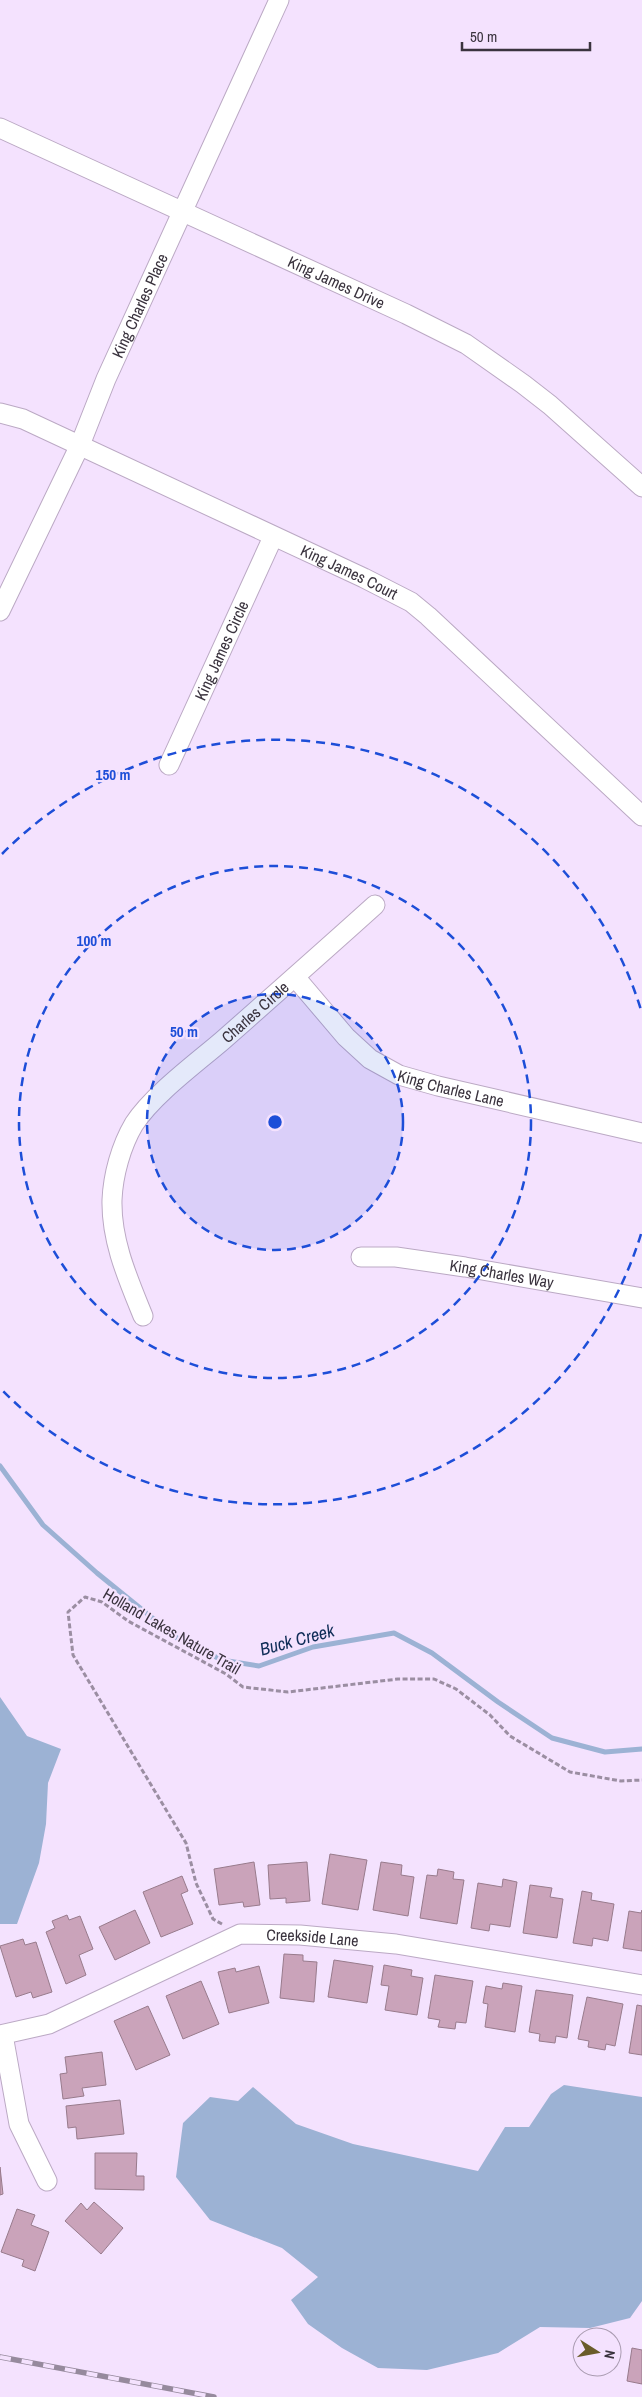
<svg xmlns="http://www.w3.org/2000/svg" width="642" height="2397" font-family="'Archivo Narrow',sans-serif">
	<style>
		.water { fill: #9cb2d4 }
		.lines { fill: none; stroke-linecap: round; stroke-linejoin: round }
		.stream { stroke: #9cb2d4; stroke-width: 5 }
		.building { fill: #caa3ba; stroke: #987b8c }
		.minor-casing { stroke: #bba9c4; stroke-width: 21 }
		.path { stroke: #9b8ea2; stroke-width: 3; stroke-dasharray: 5 2.5; stroke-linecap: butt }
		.minor { stroke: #fff; stroke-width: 19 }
		.rail-casing { stroke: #968a9d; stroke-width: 5.5 }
		.rail { stroke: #f4e2fe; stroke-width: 4; stroke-dasharray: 11; stroke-linecap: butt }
		.ring { fill: none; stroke: #1d4ed8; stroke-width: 2.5; stroke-dasharray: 9 6 }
		.labels { text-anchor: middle; stroke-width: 4.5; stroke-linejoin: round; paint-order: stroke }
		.street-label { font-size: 16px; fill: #3a333e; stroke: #f4e2fe }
		.water-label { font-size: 18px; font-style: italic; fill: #102d58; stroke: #f4e2fe }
		.centre { fill: #1d4ed8; stroke: #f4e2fe; stroke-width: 2.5 }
		.ring-label { font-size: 15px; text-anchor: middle; font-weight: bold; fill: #1d4ed8; stroke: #f4e2fe; stroke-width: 4.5; stroke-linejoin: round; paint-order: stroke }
	</style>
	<rect width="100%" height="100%" fill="#f4e2fe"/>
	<path class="water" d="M0 1697 27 1736 61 1749 48 1783 46 1824 39 1863 17 1924H0Z
		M564 2085 642 2097V2301L630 2318 590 2328 540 2327 498 2353 427 2370 378 2368 342 2348 308 2324 291 2300 318 2277 282 2248 210 2220 176 2177 183 2123 210 2097 238 2101 253 2087 296 2124 353 2144 478 2171 505 2127H529L551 2094Z"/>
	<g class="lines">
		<path class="stream" d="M0 1466 43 1525 97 1573 177 1638 222 1660 259 1666 313 1647 394 1633 432 1653 498 1702 552 1738 605 1752 642 1749"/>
	</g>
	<path class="building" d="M330 1854 367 1860 358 1910 322 1904Z
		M254 1862 260 1905 244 1907 243 1902 219 1905 214 1869Z
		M307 1862 310 1901 286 1903V1898L270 1899 268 1865Z
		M381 1862 402 1865 401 1875 414 1877 408 1916 373 1910Z
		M438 1869 454 1872 453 1879 464 1880 457 1924 420 1918 427 1875 437 1876Z
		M182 1876 188 1891 181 1894 193 1924 161 1937 143 1892Z
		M503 1879 517 1882 510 1927 490 1924 489 1931 471 1928 478 1883 502 1887Z
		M530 1885 552 1888 550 1897 563 1899 557 1938 523 1933Z
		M582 1891 592 1893 591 1900 614 1904 608 1941 593 1938 592 1946 573 1943Z
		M135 1910 150 1943 115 1960 99 1927Z
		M642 1910V1951L623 1948 629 1911 641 1913Z
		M67 1915 69 1920 80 1916 93 1949 79 1955 86 1975 66 1984 46 1932 55 1928 52 1921Z
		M23 1939 25 1945 36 1942 52 1992 33 1998 31 1992 16 1997 0 1946Z
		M284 1954 303 1955V1961L317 1962 314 2002 280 1998Z
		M334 1960 373 1966 367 2003 328 1997Z
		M384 1965 412 1970 411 1976 423 1978 417 2015 385 2010 389 1986 381 1985Z
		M259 1966 269 2003 229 2013 218 1972 235 1968 236 1972Z
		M435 1975 473 1981 466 2023 456 2022 455 2029 438 2027 440 2020 428 2018Z
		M201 1981 219 2024 183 2039 166 1996Z
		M503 1983 522 1986 515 2032 485 2027 488 2004 483 2003 486 1986 502 1989Z
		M536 1990 573 1995 567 2038 556 2036 555 2043 539 2041 540 2034 529 2032Z
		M587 1997 623 2004 615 2046 606 2044 605 2050 588 2047 589 2041 578 2039Z
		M637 2005 642 2006V2055L629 2053Z
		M148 2006 170 2055 136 2070 114 2021Z
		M102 2052 106 2085 82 2088 84 2096 63 2099 60 2074 67 2073 65 2057Z
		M120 2100 124 2134 77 2139 76 2127 68 2128 66 2106Z
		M95 2153H137L136 2176H144V2190L95 2189Z
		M0 2167 3 2194 0 2195Z
		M94 2202 123 2228 101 2254 65 2221 81 2203 87 2210Z
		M17 2209 35 2215 31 2225 49 2232 35 2271 22 2266 24 2260 1 2252Z
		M632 2348 642 2350V2384L627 2381Z"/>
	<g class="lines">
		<g class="minor-casing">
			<g id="minor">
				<path id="s1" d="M0 128 406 314 466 344 523 384 550 405 642 487"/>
				<path id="s2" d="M0 413 23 419 364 578 411 602 428 616 642 816"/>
				<path id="s3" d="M0 611 80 445 106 379 279 0"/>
				<path id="s4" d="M169 765 273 537"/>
				<path id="s5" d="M295 977 346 1037 370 1059 399 1075 438 1086 642 1133"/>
				<path id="s6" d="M361 1257H396L465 1267 642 1298"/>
				<path id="s7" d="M143 1316C128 1279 111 1241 112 1200 113 1175 121 1146 134 1124 153 1095 195 1064 222 1041 273 996 324 951 375 905"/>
				<path id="s8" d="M0 2035 49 2024 240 1934 300 1935 396 1944 642 1985"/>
				<path d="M3 2035 19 2124 47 2181"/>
			</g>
		</g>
		<path class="path" d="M222 1924 213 1919 196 1883 186 1843 73 1655 68 1612 85 1597 102 1602 128 1621 226 1674 243 1687 288 1692 398 1679H434L456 1689 490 1715 510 1736 570 1772 621 1781 642 1780"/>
		<use href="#minor" class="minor"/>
		<g class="rail-casing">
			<path id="rail" d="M0 2357 214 2397"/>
		</g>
		<use href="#rail" class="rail"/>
	</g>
	<circle cx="275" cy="1122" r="128" fill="#1d4ed8" fill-opacity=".12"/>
	<g class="ring">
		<circle cx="275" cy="1122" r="128"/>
		<circle cx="275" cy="1122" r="256"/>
		<path d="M641 1234A383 383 0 0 1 2 1390M2 854A383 383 0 0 1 641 1010"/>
	</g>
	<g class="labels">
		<g class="street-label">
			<text dy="6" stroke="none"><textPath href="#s1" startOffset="370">King James Drive</textPath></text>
			<text dy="6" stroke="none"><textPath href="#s3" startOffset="336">King Charles Place</textPath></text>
			<text dy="6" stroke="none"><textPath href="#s2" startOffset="384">King James Court</textPath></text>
			<text dy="6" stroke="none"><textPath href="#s4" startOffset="126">King James Circle</textPath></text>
			<text dy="6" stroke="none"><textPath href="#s7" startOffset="366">Charles Circle</textPath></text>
			<text dy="6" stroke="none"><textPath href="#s5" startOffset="198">King Charles Lane</textPath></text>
			<text dy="6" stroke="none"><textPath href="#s6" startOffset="142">King Charles Way</textPath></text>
			<text transform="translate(172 1631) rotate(30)" y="6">Holland Lakes Nature Trail</text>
			<text dy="6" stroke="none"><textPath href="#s8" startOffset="334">Creekside Lane</textPath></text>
		</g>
		<g class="water-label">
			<text transform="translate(297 1640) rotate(-15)" y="6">Buck Creek</text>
		</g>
	</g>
	<circle cx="275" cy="1122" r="8" class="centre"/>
	<g class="ring-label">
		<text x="113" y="780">150 m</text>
		<text x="94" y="946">100 m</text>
		<text x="184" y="1037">50 m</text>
	</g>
	<g transform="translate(597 2352) rotate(101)"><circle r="24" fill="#f4e2fe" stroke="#aa9cb1"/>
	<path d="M0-4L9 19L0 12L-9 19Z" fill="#6a5d2a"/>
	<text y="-8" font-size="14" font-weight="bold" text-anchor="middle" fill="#3a333e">N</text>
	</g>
	<path d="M462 42v8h128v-8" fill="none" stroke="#3a333e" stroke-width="2.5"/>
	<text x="470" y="42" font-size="15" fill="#3a333e" stroke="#f4e2fe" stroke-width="4" paint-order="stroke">50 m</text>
</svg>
